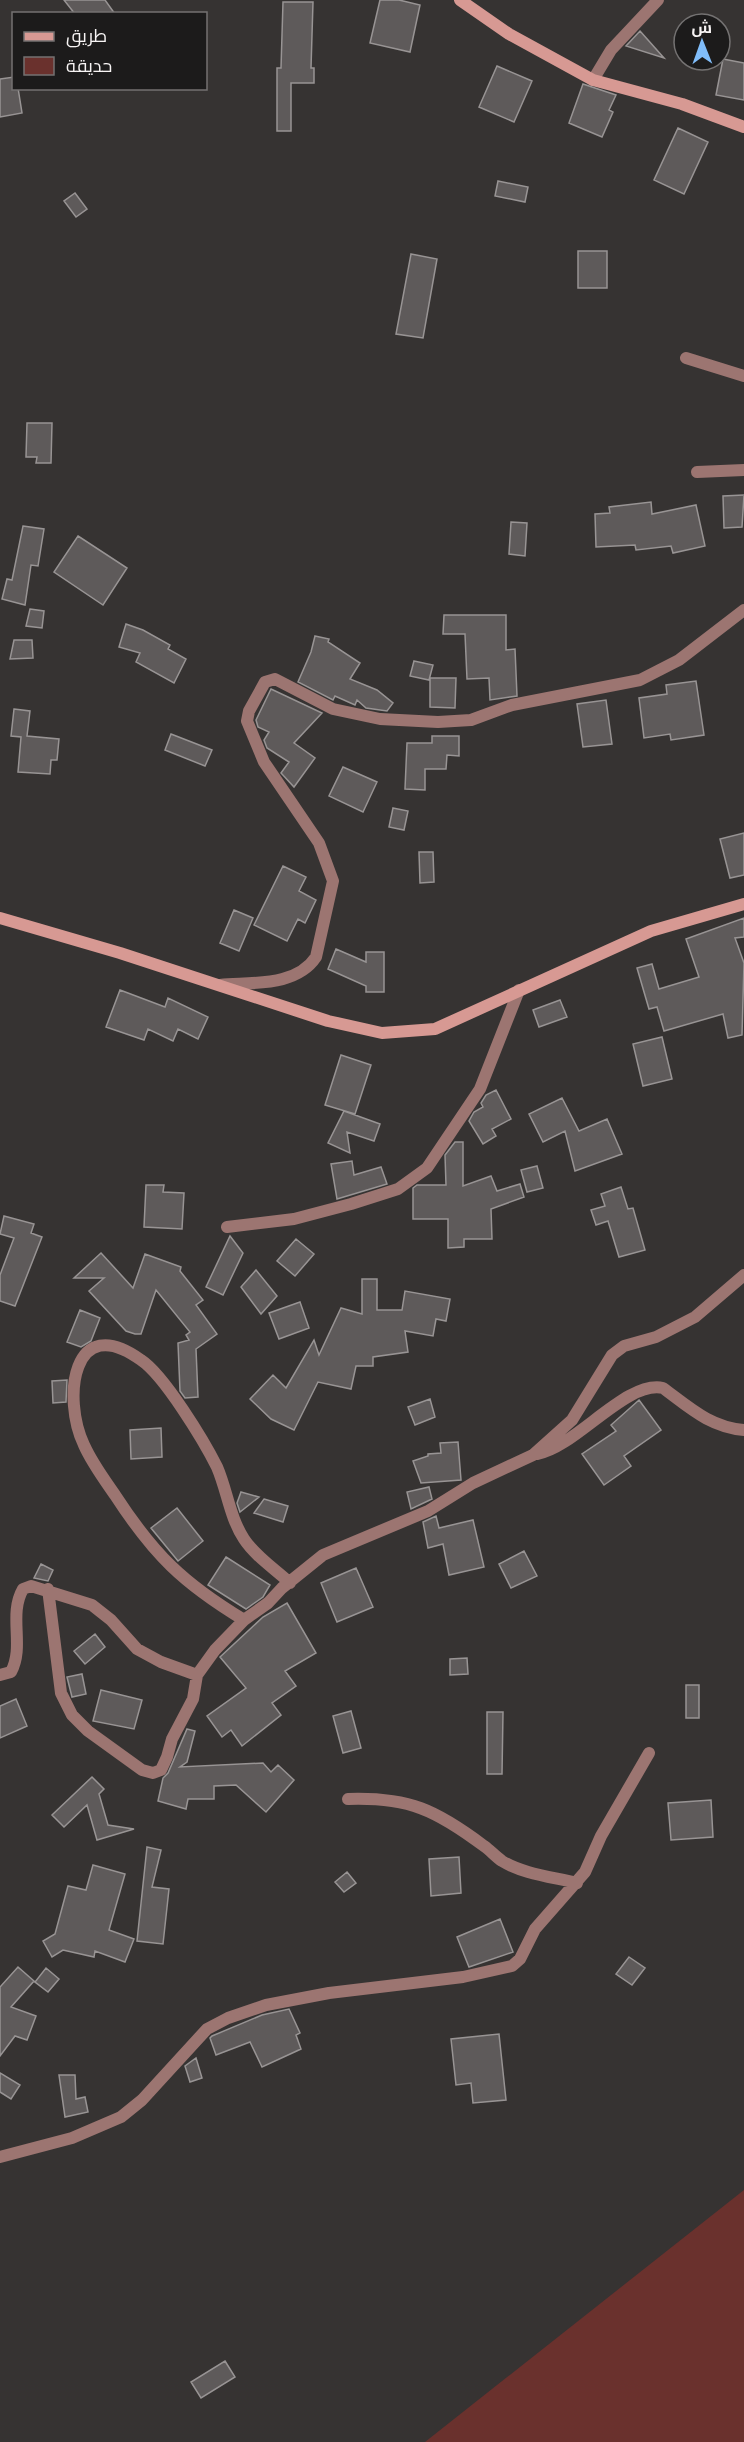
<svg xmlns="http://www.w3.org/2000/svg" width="744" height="2442" font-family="Overpass,Cairo,sans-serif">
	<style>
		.green { fill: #6a312d }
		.building { fill: #5e5a5a; stroke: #989494; stroke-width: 1.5 }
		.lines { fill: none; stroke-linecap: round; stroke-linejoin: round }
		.street { stroke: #9c7571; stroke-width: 12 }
		.secondary { stroke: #d79993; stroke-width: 12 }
	</style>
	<rect width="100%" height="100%" fill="#363332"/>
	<path class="green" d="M744 2190V2442H425Z"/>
	<path class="building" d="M64 0H105L115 14H75Z
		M380 0H399L420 5 410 52 370 43Z
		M283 2H313L311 68H314V83H291V131H277V68H281Z
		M640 31 664 58 626 46Z
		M723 59 744 63V100L716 95Z
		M497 66 532 81 514 122 479 107Z
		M14 77V88H18L22 113 0 117V79Z
		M583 84 616 95 609 110 613 112 602 137 569 123Z
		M678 128 708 142 684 194 654 180Z
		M498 181 528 187 525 202 495 196Z
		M75 193 87 209 76 217 64 201Z
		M578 251H607V288H578Z
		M411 254 437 259 423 338 396 334Z
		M27 423H52L51 463H36L37 457H26Z
		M744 495 742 527 724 528 723 496Z
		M651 502 652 514 696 505 705 546 673 553 671 546 636 550 635 545 596 547 595 514 610 513 609 507Z
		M511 522 527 523 525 556 509 554Z
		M23 526 44 529 38 566 31 565 25 605 2 599 7 579 12 580Z
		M78 536 127 568 103 605 54 572Z
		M30 609 44 611 42 628 26 626Z
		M444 615H506V650L515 649 517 696 490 700 489 678 467 679 465 634H443Z
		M126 624 143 630 170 645 168 649 186 659 174 683 136 662 140 653 119 647Z
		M315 636 329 639 328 642 360 663 350 679 377 690 393 703 387 711 366 708 357 700 355 705 335 696 333 700 298 682 311 652Z
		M14 640H32L33 658 10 659Z
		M414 661 433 665 429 680 410 676Z
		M430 678H456L455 708 430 707Z
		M696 681 704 735 671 740 670 734 644 738 639 698 667 694 666 685Z
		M271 689 322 713 294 743 315 758 294 787 281 773 289 762 267 748 264 740 269 732 258 727 256 720Z
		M606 700 612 744 583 747 577 704Z
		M14 709 30 711 27 736 59 739 57 760H51L50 774 18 772 21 737 11 736Z
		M171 734 212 750 205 766 165 750Z
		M432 736H459V756L447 755 446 769H425V790L405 789 407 743H432Z
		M343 767 377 782 363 812 329 796Z
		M393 808 408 811 404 830 389 827Z
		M744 833V875L730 878 720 839Z
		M419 852H433L434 882 420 883Z
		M283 866 306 877 299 891 316 900 305 923 298 919 287 941 254 925Z
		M234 910 253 918 239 951 220 943Z
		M744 918V937L735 938 744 963 742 1035 728 1038 723 1014 664 1031 657 1007 649 1009 637 968 652 964 659 989 699 977 686 939Z
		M336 949 366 962V952H384V992H366V986L328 969Z
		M120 990 165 1007 168 998 208 1017 198 1039 178 1029 173 1041 148 1029 144 1040 106 1027Z
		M560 1000 567 1017 539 1027 533 1010Z
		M662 1037 672 1079 643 1086 633 1044Z
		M341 1055 371 1065 355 1114 325 1105Z
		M496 1090 511 1119 492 1129 496 1136 483 1144 469 1121 474 1112 483 1107 481 1103 486 1095Z
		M562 1098 579 1131 607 1119 622 1154 575 1171 565 1131 543 1142 529 1114Z
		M344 1111 380 1124 374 1141 347 1132 350 1153 328 1143Z
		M455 1142H463V1186L491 1176 497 1191 520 1184 524 1197 491 1209 492 1239H464V1247L448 1248V1219H413V1188L417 1185H446L445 1155Z
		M352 1161 354 1175 381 1167 387 1184 337 1199 331 1164Z
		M537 1166 543 1188 527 1192 521 1170Z
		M146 1185H164L163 1192 184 1193 182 1229 144 1227Z
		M621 1187 628 1209 633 1208 645 1250 619 1257 608 1221 596 1225 591 1210 605 1206 601 1194Z
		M4 1216 34 1224 31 1233 42 1237 15 1306 0 1301V1275L14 1238 0 1234Z
		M230 1236 243 1253 223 1295 206 1287Z
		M296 1239 314 1254 295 1276 277 1261Z
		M101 1253 133 1288 145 1254 181 1267 180 1271 203 1300 196 1305 217 1334 196 1349 198 1397 185 1398 180 1391 178 1343 189 1340 186 1335 190 1332 156 1290 141 1334H135L126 1331 89 1291 104 1278H74Z
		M256 1270 277 1296 261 1314 241 1287Z
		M362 1279H377V1310H402L405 1291 450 1299 446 1321 436 1319 433 1336 405 1331 408 1352 373 1357V1366H356L351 1389 318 1382 294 1430 271 1419 250 1399 273 1375 286 1388 314 1340 319 1355 341 1308 362 1314Z
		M300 1302 309 1328 279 1339 269 1313Z
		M80 1310 100 1318 91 1341 81 1347 67 1342Z
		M67 1380 66 1402 53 1403 52 1381Z
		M430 1399 435 1417 415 1425 408 1407Z
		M639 1400 661 1430 624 1456 631 1466 604 1485 582 1454 616 1431 611 1425Z
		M161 1428 162 1457 131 1459 130 1430Z
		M458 1442 461 1480 421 1483 413 1461 428 1456V1454L441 1453 440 1443Z
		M429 1487 432 1499 411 1509 407 1492Z
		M241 1492 259 1497 240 1512 237 1503Z
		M264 1499 288 1506 283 1522 254 1513Z
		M177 1508 203 1541 178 1561 151 1528Z
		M436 1516 439 1528 473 1520 484 1567 449 1575 443 1544 428 1548 423 1522Z
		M524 1551 537 1576 511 1588 499 1564Z
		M226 1557 270 1585 263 1597 246 1609 208 1585Z
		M41 1564 53 1570 48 1581 34 1578Z
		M356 1568 373 1607 337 1622 321 1583Z
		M287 1603 316 1653 285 1671 296 1686 272 1703 281 1715 242 1746 231 1730 222 1737 207 1716 246 1688 220 1657 263 1617Z
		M95 1634 105 1647 85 1664 74 1651Z
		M467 1658 468 1674 450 1675V1659Z
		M82 1674 86 1694 72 1697 67 1677Z
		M686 1685H699V1718H686Z
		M101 1690 142 1700 134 1729 93 1721Z
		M16 1699 27 1726 0 1738V1706Z
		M351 1711 361 1748 343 1753 333 1716Z
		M487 1712H503L502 1774H487Z
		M187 1729 195 1731 187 1762 180 1767 263 1763 271 1772 278 1765 294 1780 266 1812 236 1785 214 1786V1799H188L186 1809 158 1801 163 1778 168 1773Z
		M92 1777 104 1789 99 1794 108 1825 134 1829 97 1840 87 1805 64 1827 52 1815Z
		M711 1800 713 1837 671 1840 668 1803Z
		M147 1847 161 1850 152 1887 169 1889 163 1944 137 1941Z
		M459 1857 461 1893 431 1896 429 1859Z
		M93 1865 125 1874 109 1930 134 1939 125 1962 95 1951 94 1957 63 1950 52 1957 43 1941 55 1934 68 1886 86 1890Z
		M347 1872 356 1883 344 1892 335 1882Z
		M500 1919 513 1952 469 1967 457 1937Z
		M629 1957 645 1968 632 1985 616 1974Z
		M18 1967 34 1981 11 2007 36 2016 27 2040 15 2036 0 2056V1987Z
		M46 1968 59 1979 48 1992 35 1982Z
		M289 2009 300 2033 296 2035 301 2049 262 2067 250 2042 216 2055 210 2038 212 2036 262 2015Z
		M499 2034 506 2100 473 2103 471 2083 456 2085 451 2039Z
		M196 2058 202 2078 190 2082 185 2066Z
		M0 2073 20 2085 11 2099 0 2092Z
		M59 2075H75L76 2099 85 2097 88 2112 65 2117Z
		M225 2361 235 2377 201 2398 191 2382Z"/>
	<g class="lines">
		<path class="street" d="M593 80 611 50 658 0
			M686 358 744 376
			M697 472 744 470
			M220 985C252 982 296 987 316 957L333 881 319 843 264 762 247 721 249 711 265 682 275 679 333 709 380 719 438 722 471 720 512 705 640 680 679 660 744 610
			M227 1227 294 1219 351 1204 398 1189 427 1168 480 1089 519 990
			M537 1454C576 1447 626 1380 663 1388 690 1408 710 1427 744 1430
			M48 1589 61 1693 72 1715 88 1731 142 1770 153 1773 161 1770 167 1757 172 1739 193 1699 197 1675 215 1650 244 1620 268 1603 282 1588 323 1555 428 1511 473 1483 533 1455 572 1420 612 1355 624 1346 656 1337 695 1317 744 1275
			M244 1620C183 1583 154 1555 115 1495 104 1479 92 1463 84 1445 62 1399 72 1310 141 1360 164 1375 204 1441 217 1467 227 1490 230 1518 244 1539 255 1556 275 1569 290 1583
			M0 1675 11 1672C25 1646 8 1615 23 1589L31 1586 92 1605 111 1620 137 1649 161 1662 197 1675
			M348 1799C409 1797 436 1810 484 1846 490 1850 496 1857 502 1861 523 1874 553 1877 577 1883
			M0 2157 72 2138 121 2117 142 2100 207 2029 228 2018 266 2005 329 1993 463 1977 512 1966 520 1959 535 1929 585 1872 601 1836 649 1753"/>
		<path class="secondary" d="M460 0 509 34 593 80 682 104 744 127
			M0 918 120 953 328 1021 382 1033 435 1029 651 931 744 904"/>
	</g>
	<rect x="12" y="12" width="195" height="78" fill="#1c1b1b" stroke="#747272" stroke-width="1.5"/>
	<rect x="24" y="32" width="30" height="9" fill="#d79993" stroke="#747272" stroke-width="1.5"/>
	<text x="66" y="42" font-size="18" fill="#f7f4f4">طريق</text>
	<rect x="24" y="57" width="30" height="18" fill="#6a312d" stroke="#747272" stroke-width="1.5"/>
	<text x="66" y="72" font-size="18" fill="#f7f4f4">حديقة</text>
	<g transform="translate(702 42) rotate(359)"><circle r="28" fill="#1c1b1b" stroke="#747272" stroke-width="1.5"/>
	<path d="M0-4.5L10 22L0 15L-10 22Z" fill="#80bdfa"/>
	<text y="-9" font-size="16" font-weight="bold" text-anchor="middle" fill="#f7f4f4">ش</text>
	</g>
</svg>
